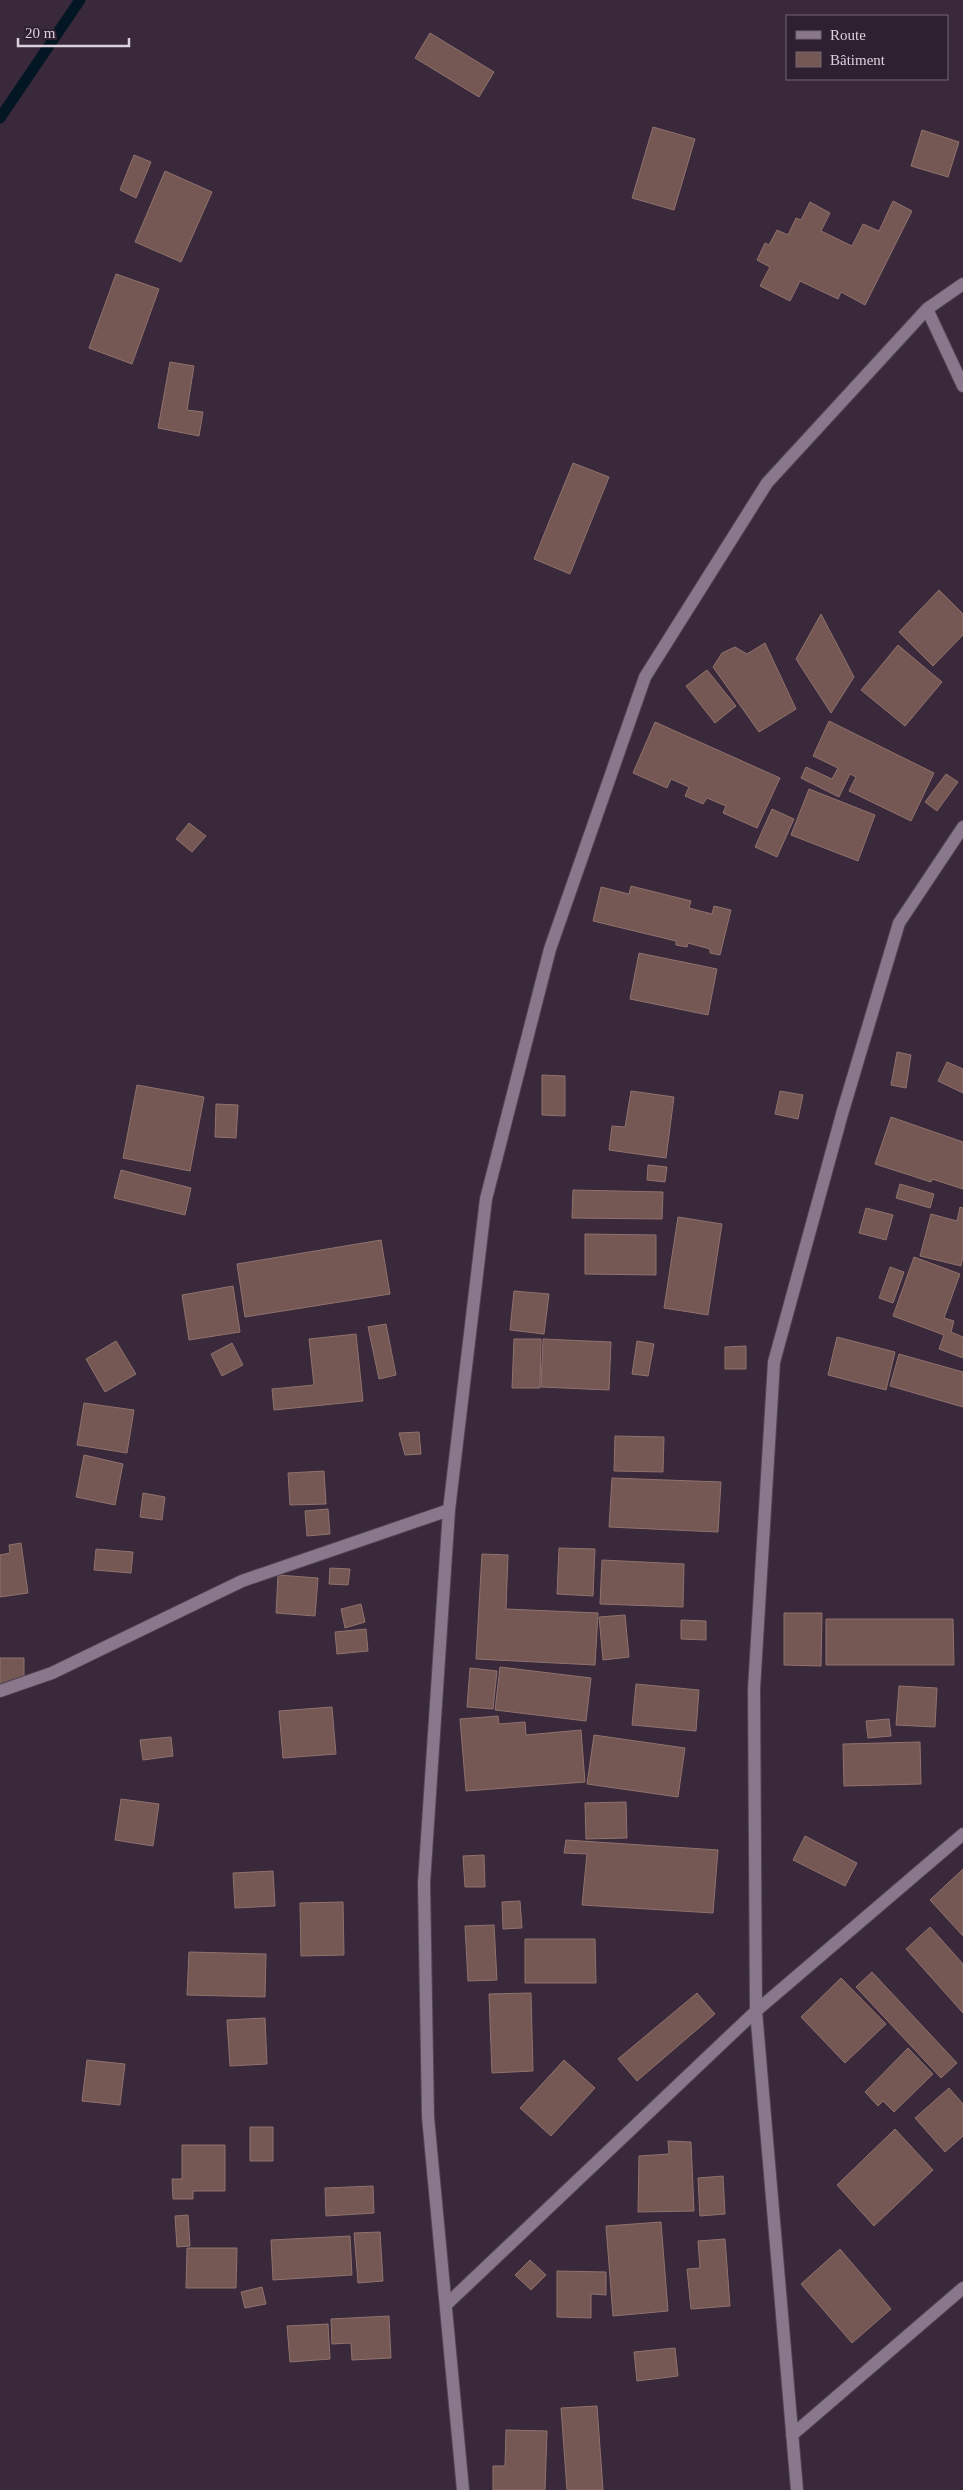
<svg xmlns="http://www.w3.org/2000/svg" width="963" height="2490" font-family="Georgia,serif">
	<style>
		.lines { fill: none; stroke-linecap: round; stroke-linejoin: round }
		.stream { stroke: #031623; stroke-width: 11 }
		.building { fill: #755854; stroke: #90726d }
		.minor-casing { stroke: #514452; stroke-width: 14 }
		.minor { stroke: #89778c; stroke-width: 12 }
	</style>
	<rect width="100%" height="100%" fill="#39293b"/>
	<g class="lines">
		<path class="stream" d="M0 118 80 0"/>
	</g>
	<path class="building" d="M430 33 494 72 479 97 415 58Z
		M653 127 695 139 674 210 632 198Z
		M922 130 959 142 948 177 911 166Z
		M134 155 151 162 136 198 120 190Z
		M165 171 212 192 181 262 135 242Z
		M893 201 912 211 865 305 841 292 838 299 800 281 790 301 760 286 770 267 757 260 765 243 769 245 777 230 788 235 796 218 801 220 810 202 830 213 821 231 852 246 863 224 879 231Z
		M116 274 159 289 132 364 89 348Z
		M170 362 194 366 187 410 203 412 199 436 158 428Z
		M573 463 609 477 570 574 534 559Z
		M939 590 963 614V635L933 666 899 632Z
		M821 614 854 677 831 713 796 659Z
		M765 643 796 709 759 732 713 667 722 653 735 647 747 654Z
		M898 645 942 682 905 726 861 690Z
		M707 670 736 706 715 723 686 686Z
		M829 721 934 773 911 821 849 791 856 777 850 774 839 797 801 778 806 767 832 779 838 768 813 756Z
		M655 722 780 778 757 828 723 813 726 806 707 798 703 804 685 796 689 787 671 779 667 788 633 773Z
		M946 774 958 782 937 811 925 802Z
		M809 789 875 815 858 861 791 835Z
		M772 809 794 819 777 857 755 847Z
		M189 823 206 836 192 852 176 839Z
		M631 886 691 901 689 908 712 914 714 906 731 910 720 955 710 953V949L688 943 687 947 676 945V941L593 921 601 887 629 894Z
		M639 953 717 969 708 1015 630 999Z
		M897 1052 911 1055 906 1088 891 1085Z
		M947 1062 963 1069V1093L938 1081Z
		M542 1075 565 1076V1116L542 1115Z
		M137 1085 204 1097 190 1171 123 1158Z
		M631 1091 674 1097 666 1158 609 1150 612 1126 625 1127Z
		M780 1091 803 1095 798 1119 775 1114Z
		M216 1104 238 1105 236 1138 215 1137Z
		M891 1117 963 1142V1189L932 1179 931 1182 875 1164Z
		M648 1165 667 1167 665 1182 647 1180Z
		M121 1170 191 1188 185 1215 114 1198Z
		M900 1184 934 1194 930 1208 896 1198Z
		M573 1190 663 1192 662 1219 572 1218Z
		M960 1207 963 1208V1257L961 1266 920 1256 931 1214 957 1221Z
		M866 1208 893 1215 886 1240 859 1233Z
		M678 1217 722 1224 708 1315 664 1308Z
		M585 1234 656 1235V1275L585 1274Z
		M381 1240 390 1294 245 1317 237 1264Z
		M914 1257 960 1274 944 1318 954 1321 951 1332 963 1337V1358L939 1349 944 1335 893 1316Z
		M890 1267 904 1272 893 1303 879 1298Z
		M233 1286 240 1332 189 1340 182 1295Z
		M514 1291 549 1294 544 1334 510 1330Z
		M386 1324 396 1375 379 1379 368 1327Z
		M356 1334 363 1401 274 1410 272 1389 314 1385 309 1339Z
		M837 1337 895 1352 886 1390 828 1375Z
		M514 1339H541L540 1388H512Z
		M543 1339 611 1342 609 1390 541 1387Z
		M116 1341 136 1374 105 1392 86 1359Z
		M637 1341 654 1344 648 1376 632 1374Z
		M232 1343 243 1365 222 1376 211 1354Z
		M746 1346V1369H725V1347Z
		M899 1354 963 1372V1407L890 1386Z
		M84 1403 134 1410 127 1453 77 1445Z
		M419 1432 421 1454 405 1455 399 1433Z
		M615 1436 664 1437 663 1472 614 1471Z
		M84 1455 123 1464 115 1505 76 1497Z
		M324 1471 326 1504 290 1505 288 1473Z
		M612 1478 721 1482 718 1532 609 1527Z
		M143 1493 165 1497 162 1520 140 1517Z
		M328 1509 330 1534 307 1536 305 1511Z
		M21 1543 28 1593 0 1597V1555L10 1553 9 1545Z
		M559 1548 595 1549 593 1596 557 1594Z
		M96 1549 133 1552 131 1573 94 1570Z
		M482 1554 508 1555 506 1609 598 1613 595 1665 476 1659Z
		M602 1560 684 1564 683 1607 600 1604Z
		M330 1568 350 1569 348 1585 329 1584Z
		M278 1575 318 1578 315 1616 276 1613Z
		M361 1604 365 1622 345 1628 341 1609Z
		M784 1613H822L821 1666 784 1665Z
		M625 1615 629 1657 603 1660 599 1617Z
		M826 1619H953L954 1665H826Z
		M681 1620 706 1621V1640L681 1639Z
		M366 1629 368 1651 337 1654 335 1632Z
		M0 1658H24V1686H0Z
		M500 1667 591 1678 586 1721 495 1710Z
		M470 1668 497 1671 493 1709 467 1707Z
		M636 1684 699 1690 696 1731 632 1725Z
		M899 1686 937 1688 935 1727 896 1725Z
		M332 1707 336 1754 283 1758 279 1711Z
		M498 1716 499 1724 525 1722 526 1735 581 1730 585 1782 466 1791 460 1719Z
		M889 1719 891 1736 868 1738 866 1721Z
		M594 1735 685 1748 678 1797 587 1784Z
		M171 1737 173 1756 143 1760 140 1740Z
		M920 1742 921 1784 844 1786 843 1744Z
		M121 1799 159 1804 153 1846 115 1840Z
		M626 1802 627 1838 586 1839 585 1803Z
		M805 1836 857 1863 845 1886 793 1860Z
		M566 1840 718 1850 713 1913 582 1905 587 1854 564 1853Z
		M484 1855 485 1887H465L463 1856Z
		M963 1869V1936L930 1900Z
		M273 1871 275 1906 235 1908 233 1873Z
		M520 1901 522 1928 503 1929 502 1902Z
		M343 1902 344 1955 301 1956 300 1903Z
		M494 1925 497 1980 468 1981 465 1926Z
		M930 1927 963 1964V2013L906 1949Z
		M525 1939H595L596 1983H525Z
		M189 1952 266 1954 265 1997 187 1995Z
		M872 1972 957 2063 941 2078 856 1987Z
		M841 1978 886 2024 845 2063 801 2017Z
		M531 1993 533 2071 492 2073 489 1994Z
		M697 1993 715 2014 637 2081 618 2059Z
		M265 2018 267 2064 230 2066 227 2020Z
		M908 2048 933 2074 894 2112 883 2101 878 2106 865 2092Z
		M87 2060 125 2064 120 2105 82 2101Z
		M564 2060 595 2088 551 2136 520 2108Z
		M949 2088 963 2104V2136L945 2152 915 2118Z
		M250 2127H273V2161H250Z
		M895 2129 933 2170 874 2226 837 2185Z
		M668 2141 691 2142 694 2211 638 2212 639 2156 669 2154Z
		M182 2145H225V2191H193V2199H173L172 2179H182Z
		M723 2176 725 2214 700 2216 698 2178Z
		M373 2186 374 2213 326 2216 325 2188Z
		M188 2215 190 2246 177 2247 175 2216Z
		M661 2222 668 2311 613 2316 606 2226Z
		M380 2232 383 2281 358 2283 354 2233Z
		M350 2236 352 2275 273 2280 271 2240Z
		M725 2239 730 2306 691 2309 687 2269 700 2268 698 2241Z
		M187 2248H237L236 2288H186Z
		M840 2249 891 2309 852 2343 801 2284Z
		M530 2260 546 2275 531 2290 515 2275Z
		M557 2271 606 2272V2295L591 2294V2318L557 2317Z
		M262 2287 266 2304 245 2308 241 2292Z
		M389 2316 391 2358 352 2360 351 2343 332 2344 331 2319Z
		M328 2324 330 2359 290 2362 287 2326Z
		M675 2348 678 2376 637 2381 634 2352Z
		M597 2406 603 2490H567L561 2408Z
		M506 2430 547 2431 545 2490H493V2466H505Z"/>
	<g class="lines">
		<g class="minor-casing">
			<path id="minor" d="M927 309 963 386
				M0 1691 52 1673 242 1581 449 1510
				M447 2304 756 2011 963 1834
				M792 2435 963 2288
				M463 2490 428 2117 424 1883 449 1510 486 1199 550 949 645 677 767 483 927 309 963 284
				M797 2490 756 2011 754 1689 774 1362 842 1114 899 923 963 827"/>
		</g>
		<use href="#minor" class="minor"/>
	</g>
	<rect x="786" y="15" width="162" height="65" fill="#2f2031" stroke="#746775"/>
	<rect x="796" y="31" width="25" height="8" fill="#89778c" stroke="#746775"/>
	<text x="830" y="40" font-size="15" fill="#dbd1dc">Route</text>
	<rect x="796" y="52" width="25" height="15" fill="#755854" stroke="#746775"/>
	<text x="830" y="65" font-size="15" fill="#dbd1dc">Bâtiment</text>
	<path d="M18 38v8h111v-8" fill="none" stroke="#dbd1dc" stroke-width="2.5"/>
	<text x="25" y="38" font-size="15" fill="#dbd1dc" stroke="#2f2031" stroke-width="4" paint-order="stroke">20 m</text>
</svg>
